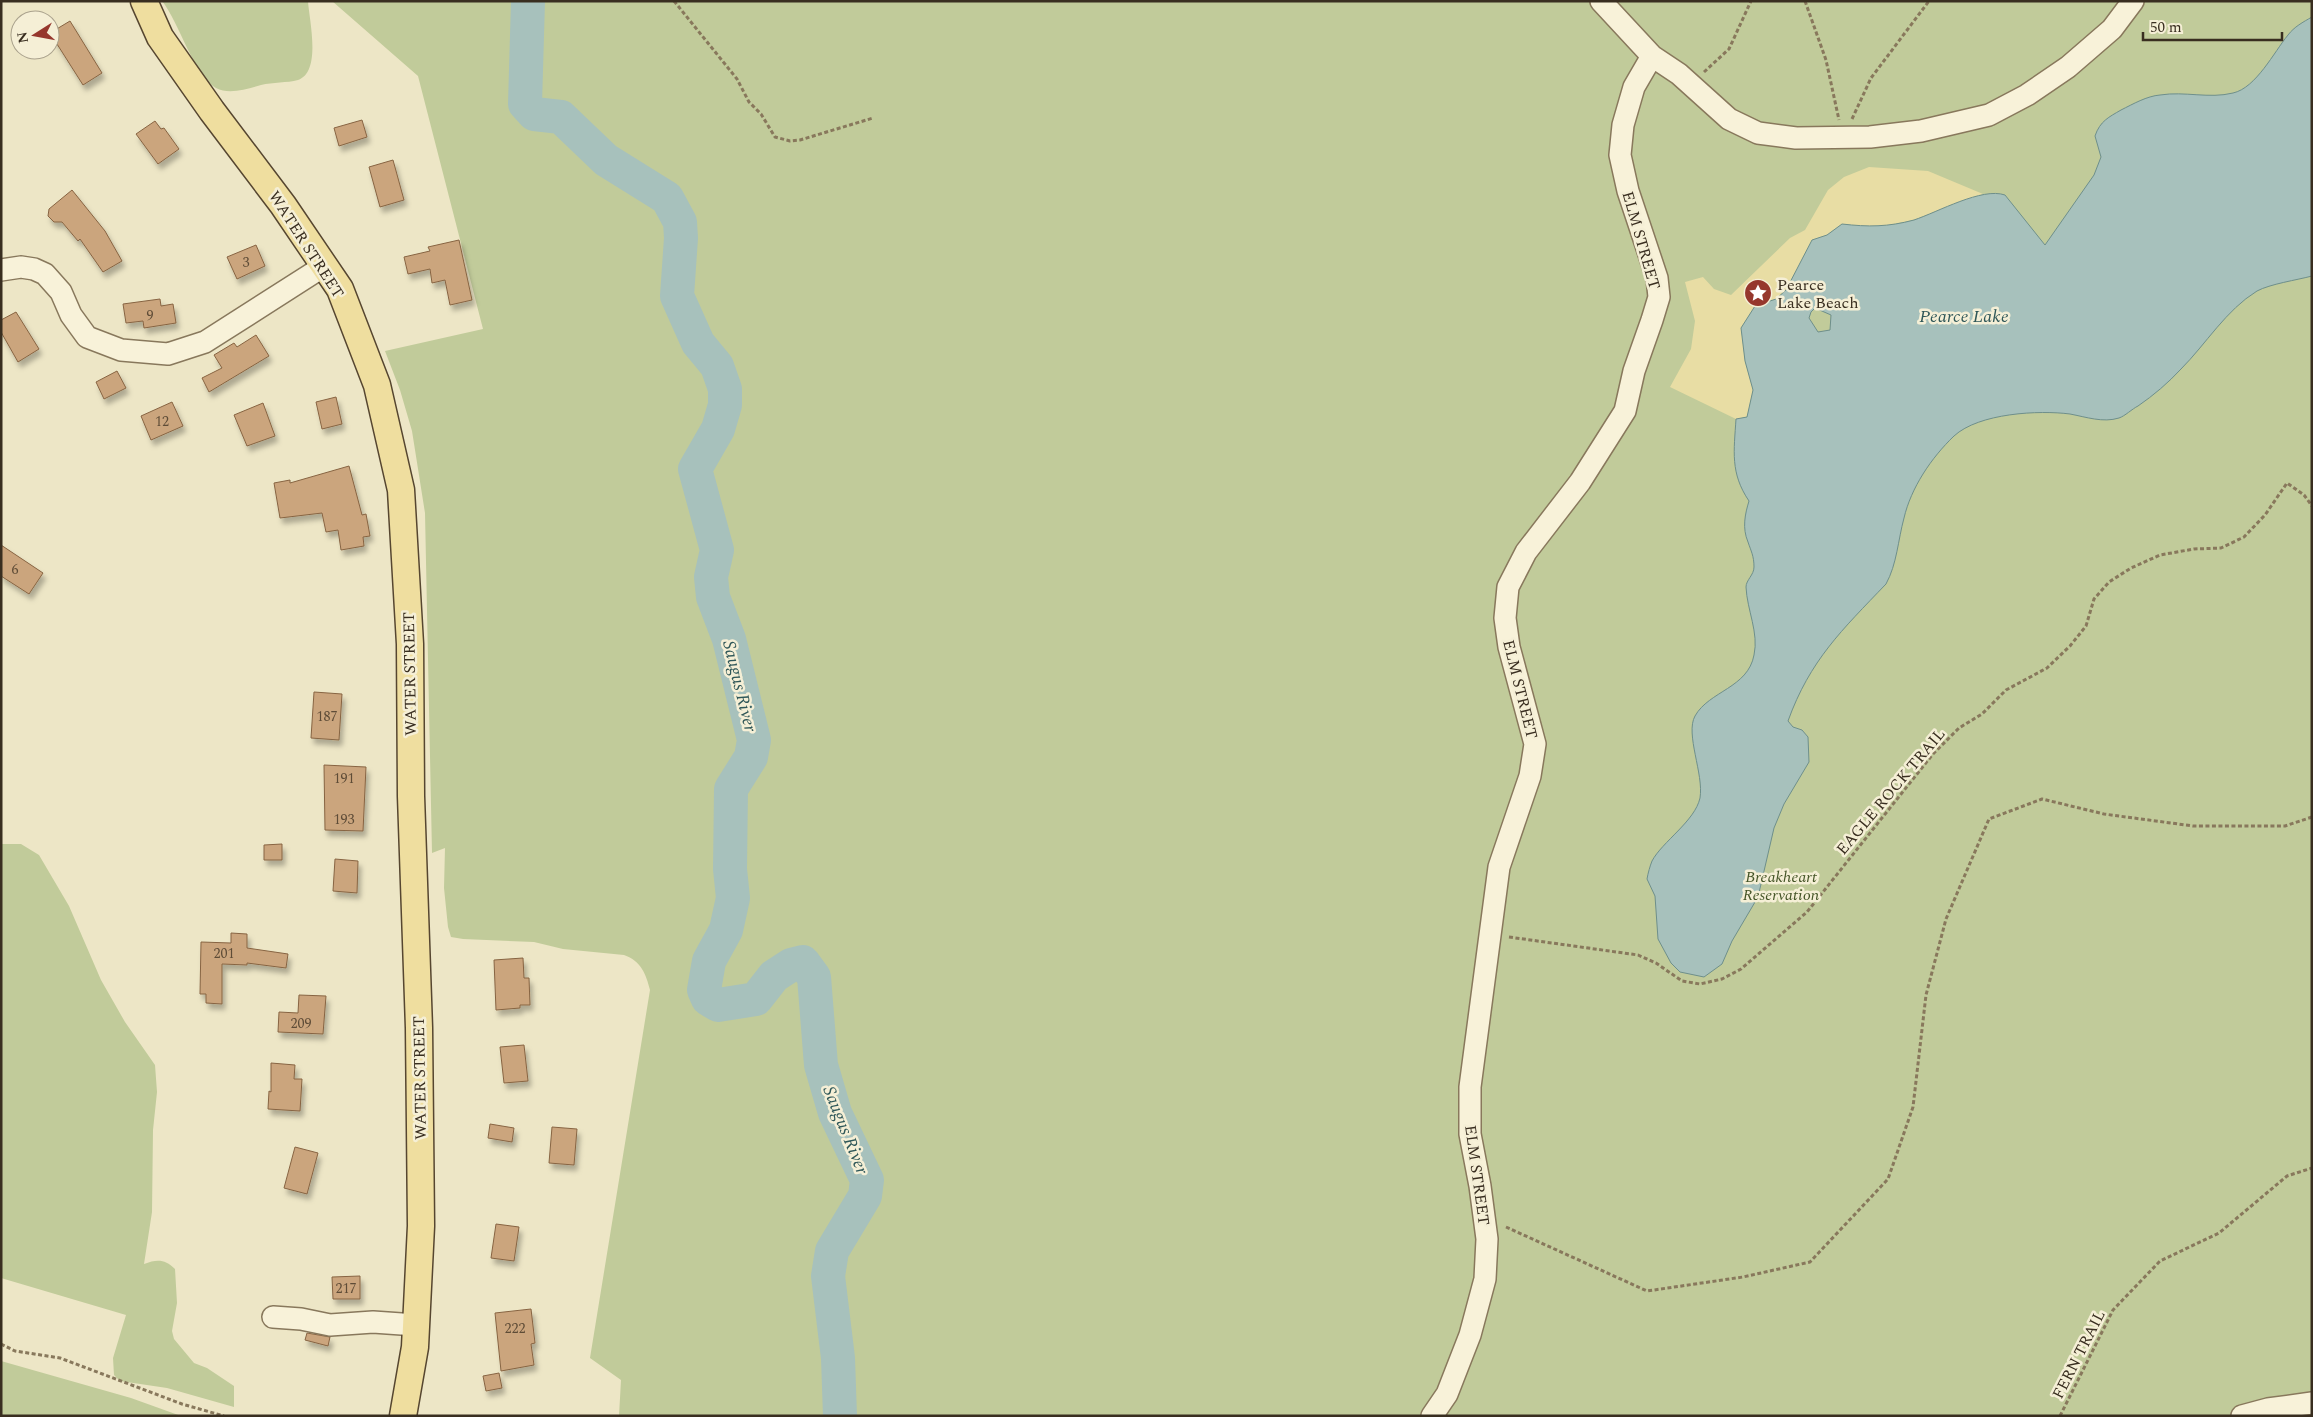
<svg xmlns="http://www.w3.org/2000/svg" width="2313" height="1417" font-family="Spectral,serif">
	<style>
		.green { fill: #c1cb9a }
		.sand { fill: #e8dda4 }
		.water { fill: #a7c1bc; stroke: #6e8f8b; fill-rule: evenodd }
		.lines { fill: none; stroke-linecap: round; stroke-linejoin: round }
		.river { stroke: #a7c1bc; stroke-width: 34 }
		.building { fill: #cba57d; stroke: #876442; filter: url(#shadow) }
		.minor-casing { stroke: #88785c; stroke-width: 24 }
		.major-casing { stroke: #564630; stroke-width: 29 }
		.path { stroke: #88785c; stroke-width: 3; stroke-dasharray: 4 2.5; stroke-linecap: butt }
		.minor { stroke: #f8f2d9; stroke-width: 21 }
		.major { stroke: #efde9f; stroke-width: 26 }
		.labels { text-anchor: middle; stroke-width: 5; stroke-linejoin: round; paint-order: stroke }
		.number-label { font-size: 14px; fill: #5e4c37 }
		.street-label { font-size: 16px; fill: #392e20; stroke: #f5efd6 }
		.poi-label { font-size: 16px; fill: #392e20; stroke: #f5efd6; text-anchor: start }
		.park-label { font-size: 16px; font-style: italic; fill: #455527; stroke: #f5efd6 }
		.water-label { font-size: 18px; font-style: italic; fill: #2f5758; stroke: #f5efd6 }
	</style>
	<defs>
		<filter id="shadow"><feDropShadow dx="3" dy="5.5" stdDeviation="2.5" flood-color="#0004"/></filter>
	</defs>
	<rect width="100%" height="100%" fill="#ede6c6"/>
	<path class="green" d="M162 1H308C309 19 322 72 298 80 287 83 273 82 261 85 247 89 229 95 216 88 194 76 179 22 162 1Z
		M332 1H2312V1416H619L621 1380 590 1358 650 990C646 974 641 961 624 955L563 949 534 942 463 939 451 937 448 927 444 888 445 848 432 853 425 513 412 431 400 390 385 351 483 329 418 76Z
		M1 844H21L39 855 69 906 101 980 125 1022 155 1065 157 1092 153 1130 152 1212 144 1264C157 1259 165 1259 175 1269L177 1303 172 1331 174 1339 194 1363 207 1368 234 1386V1407L167 1388 120 1381 114 1375 113 1358 126 1315 1 1278Z
		M1 1361 131 1398 181 1416H1Z"/>
	<path class="sand" d="M1869 167 1928 171 1983 194 1913 220 1874 228 1842 224 1827 235 1812 240 1786 290 1776 299 1755 306 1741 328 1745 361 1753 390 1747 417 1736 419 1670 387 1691 349 1695 321 1685 282 1703 277 1714 289 1731 295 1790 238 1805 230 1828 190 1844 177Z"/>
	<path class="water" d="M2312 17V276C2297 280 2270 284 2257 291 2226 310 2206 344 2181 369 2168 383 2154 395 2138 406 2132 409 2125 416 2119 418 2103 423 2086 417 2070 414 2039 410 1979 413 1954 436 1931 458 1911 488 1904 518 1898 540 1897 564 1886 584 1842 630 1810 660 1788 721L1793 727 1802 730 1808 737 1809 762 1784 804 1774 828 1758 897 1732 941 1722 964 1704 977 1680 972 1671 963 1658 939 1655 896 1647 879C1648 873 1650 866 1652 861 1662 842 1695 821 1700 798 1704 774 1685 734 1695 716 1709 691 1748 688 1754 655 1759 633 1747 610 1746 587 1746 580 1754 575 1754 567 1754 556 1751 551 1748 542 1742 528 1745 514 1749 501 1730 473 1734 451 1736 419L1747 417 1753 390 1745 361 1741 328 1755 306 1776 299 1786 290 1812 240 1827 235 1842 224C1868 227 1888 227 1914 220 1938 212 1982 187 2005 195L2045 245 2094 175 2101 157 2095 136C2100 121 2109 117 2121 110 2133 104 2147 96 2160 95 2185 91 2209 99 2233 93 2256 88 2274 52 2288 35 2294 27 2303 22 2312 17ZM1815 308 1831 315 1830 330 1818 332 1809 318 1811 312Z"/>
	<g class="lines">
		<path class="river" d="M528 1 525 104 534 114 561 117 606 160 667 198 680 222 681 238 677 296 698 343 717 366 725 389V405L718 429 695 469 717 550 711 577 713 597 729 639 754 740 751 757 731 789 730 869 733 898 726 930 709 961 704 990 708 999 718 1005 756 999 774 976 791 965 803 962 814 977 821 1065 835 1113 867 1180 865 1196 832 1251 828 1276 838 1358 840 1416"/>
	</g>
	<path class="building" d="M70 21 102 73 83 85 50 33Z
		M362 120 367 137 339 146 334 128Z
		M155 121 161 129 164 128 179 149 158 164 136 134Z
		M393 160 404 200 380 207 369 167Z
		M72 190 105 231 122 261 103 272 80 239 78 241 62 222H54L48 216 49 209Z
		M459 240 472 300 450 305 445 280 432 283 430 269 408 274 404 257 430 251 428 247Z
		M256 245 265 266 237 279 227 257Z
		M160 299 161 306 173 304 176 323 144 328 143 321 126 323 123 304Z
		M16 312 39 349 18 362 1 332V320Z
		M256 335 269 356 209 392 202 378 222 368 214 355 234 343 237 347Z
		M117 371 126 388 104 399 96 382Z
		M336 397 342 424 322 429 316 402Z
		M172 402 183 426 151 440 141 416Z
		M263 403 275 436 247 446 234 415Z
		M349 466 362 515 366 514 370 536 363 537 364 546 341 550 338 530 326 532 322 513 280 518 274 483 290 480V483Z
		M1 545 43 573 29 594 1 576Z
		M314 692 342 694 339 740 311 738Z
		M324 765 366 767 363 831 325 830Z
		M282 844V860H264V845Z
		M335 859 358 861 357 893 333 891Z
		M231 933 247 934V948L288 954 286 968 247 963V965L222 964V1004L206 1003V994H200L201 942 231 943Z
		M523 958 524 978H529L530 1005H520V1008L496 1010 494 960Z
		M299 995 326 996 323 1034 278 1032 279 1012 298 1013Z
		M524 1045 528 1081 504 1083 500 1047Z
		M271 1063 295 1065 294 1079H302L300 1111 268 1109 269 1091 271 1092Z
		M490 1124 514 1128 512 1142 488 1138Z
		M552 1127 577 1129 574 1165 549 1163Z
		M295 1147 318 1153 307 1194 284 1188Z
		M496 1224 519 1227 514 1261 491 1258Z
		M360 1276V1299H333L332 1277Z
		M531 1309 535 1343 531 1344 534 1365 501 1371 495 1313Z
		M307 1333 330 1337 328 1346 305 1340Z
		M499 1373 502 1388 486 1391 483 1376Z"/>
	<g class="lines">
		<g class="minor-casing">
			<path id="minor" d="M1601 1 1652 56 1679 74 1729 119 1758 133 1796 138 1870 137 1921 131 1989 115 2027 95 2068 67 2112 29 2133 1
				M1 270 21 267 34 269 45 274 61 292 71 315 87 337 121 350 168 354 205 342 324 266
				M273 1317 301 1319 330 1325 373 1322 416 1325
				M1432 1416 1447 1394 1470 1335 1485 1279 1487 1239 1480 1186 1470 1134V1087L1499 867 1530 776 1535 744 1509 647 1505 618 1508 587 1526 552 1580 482 1625 411 1634 371 1652 320 1659 297 1657 278 1628 191 1620 155 1623 125 1634 87 1652 56
				M2242 1416 2268 1409 2312 1403"/>
		</g>
		<g class="major-casing">
			<path id="major" d="M144 1 160 37 212 111 283 205 340 289 377 385 401 490 410 644 411 796 419 1028 421 1226 415 1347 403 1416"/>
		</g>
		<path class="path" d="M674 1 737 79 749 102 761 114 775 137 790 141 800 140 873 118
			M1805 1 1826 60 1839 120
			M1704 72 1729 49 1751 1
			M1852 119 1871 78 1929 1
			M1509 937 1638 955 1656 963 1682 981 1700 984 1722 979 1741 969 1807 912 1933 754 1959 728 1982 714 2006 690 2047 668 2070 646 2086 626 2094 599 2109 582 2131 568 2160 555 2194 549 2221 548 2244 537 2265 515 2287 483 2304 495 2312 506
			M1506 1227 1647 1291 1743 1277 1810 1262 1888 1179 1913 1107 1926 995 1946 919 1989 819 2042 799 2104 814 2193 826H2285L2312 817
			M1 1344 15 1351 60 1358 182 1404 224 1416
			M2060 1416 2113 1310 2160 1261 2219 1233 2287 1176 2312 1168"/>
		<use href="#minor" class="minor"/>
		<use href="#major" class="major"/>
	</g>
	<defs>
		<g id="sight-disc" transform="scale(1.4375)"><circle r="9.5" fill="#96372d" stroke="#f5efd6"/><path d="M0-6L1.8-2.2L6-1.7L2.9 1.2L3.7 5.4L0 3.3L-3.7 5.4L-2.9 1.2L-6-1.7L-1.8-2.2Z" fill="#fff"/></g>
	</defs>
	<g fill-rule="evenodd">
		<use href="#sight-disc" x="1758" y="293"/>
	</g>
	<g class="labels">
		<g class="number-label">
			<text x="246" y="267">3</text>
			<text x="150" y="320">9</text>
			<text x="162" y="426">12</text>
			<text x="15" y="574">6</text>
			<text x="327" y="721">187</text>
			<text x="344" y="783">191</text>
			<text x="344" y="824">193</text>
			<text x="224" y="958">201</text>
			<text x="301" y="1028">209</text>
			<text x="346" y="1293">217</text>
			<text x="515" y="1333">222</text>
		</g>
		<g class="street-label">
			<text transform="translate(1642 240) rotate(74)" y="6">ELM STREET</text>
			<text transform="translate(307 244) rotate(57)" y="6">WATER STREET</text>
			<text transform="translate(409 674) rotate(-91)" y="6">WATER STREET</text>
			<text transform="translate(1521 689) rotate(76)" y="6">ELM STREET</text>
			<text transform="translate(1890 791) rotate(-50)" y="6">EAGLE ROCK TRAIL</text>
			<text transform="translate(419 1078) rotate(-91)" y="6">WATER STREET</text>
			<text transform="translate(1478 1175) rotate(82)" y="6">ELM STREET</text>
			<text transform="translate(2078 1354) rotate(-63)" y="6">FERN TRAIL</text>
		</g>
		<g class="poi-label">
			<text x="1777" y="290">Pearce<tspan x="1777" dy="18">Lake Beach</tspan></text>
		</g>
		<g class="park-label">
			<text x="1781" y="882">Breakheart<tspan x="1781" dy="18">Reservation</tspan></text>
		</g>
		<g class="water-label">
			<text x="1964" y="322">Pearce Lake</text>
			<text transform="translate(740 686) rotate(76)" y="6">Saugus River</text>
			<text transform="translate(846 1130) rotate(68)" y="6">Saugus River</text>
		</g>
	</g>
	<rect width="2313" height="1417" fill="none" stroke="#392e20" stroke-width="5"/>
	<g transform="translate(35 35) rotate(259)"><circle r="24" fill="#f5efd6" stroke="#aaa28d"/>
	<path d="M0-4L9 19L0 12L-9 19Z" fill="#96372d"/>
	<text y="-8" font-size="14" font-weight="bold" text-anchor="middle" fill="#392e20">N</text>
	</g>
	<path d="M2143 32v8h139v-8" fill="none" stroke="#392e20" stroke-width="2.5"/>
	<text x="2150" y="32" font-size="15" fill="#392e20" stroke="#f5efd6" stroke-width="4" paint-order="stroke">50 m</text>
</svg>
